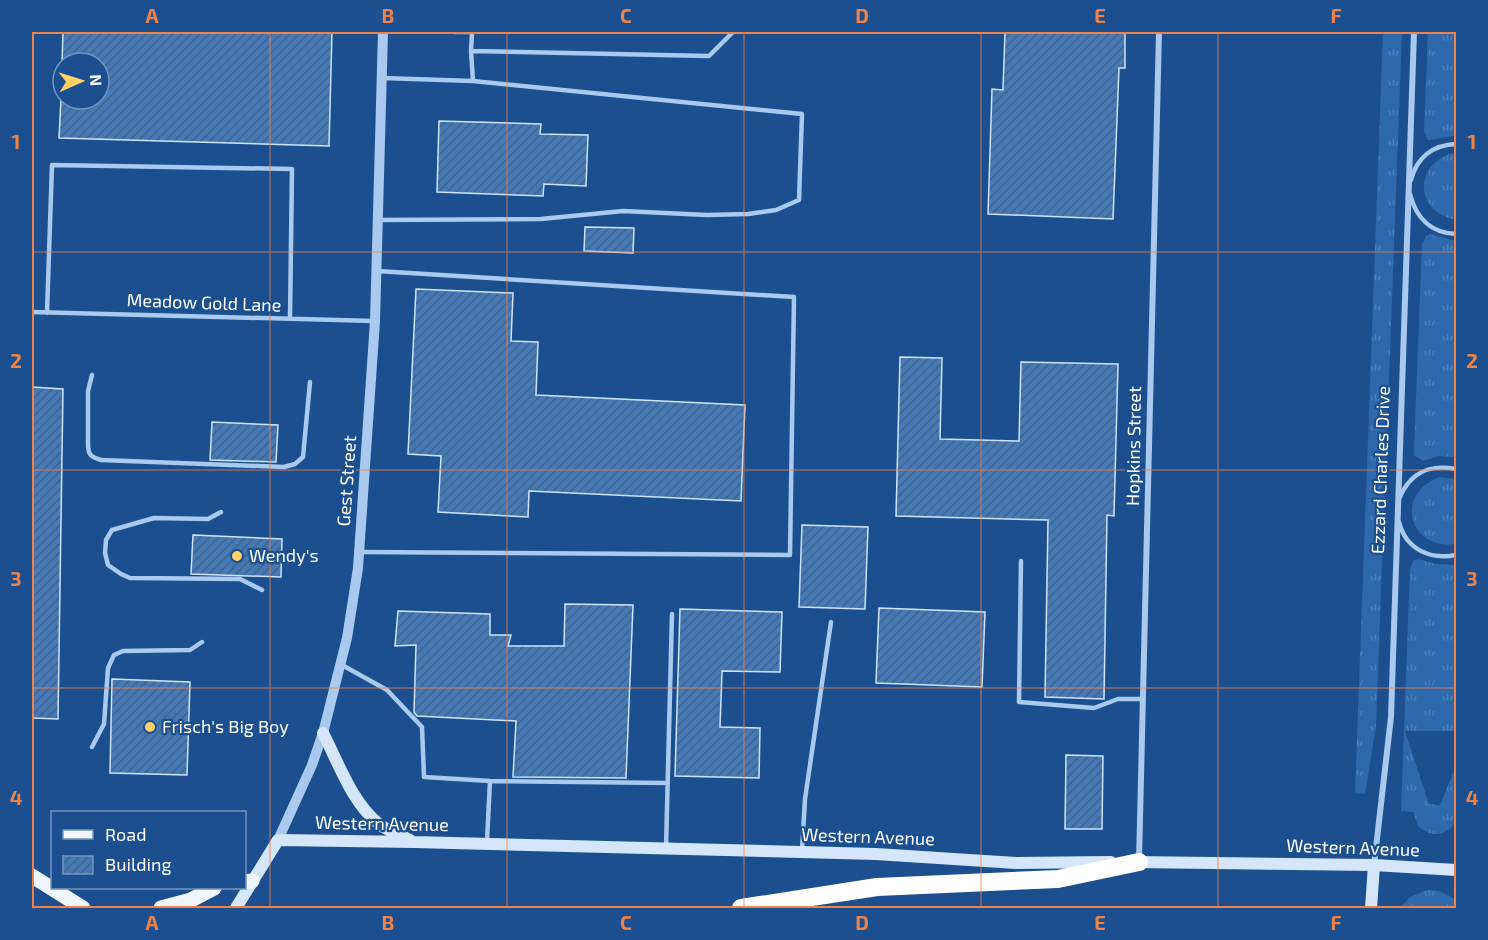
<svg xmlns="http://www.w3.org/2000/svg" width="1488" height="940" font-family="'Exo 2',sans-serif">
	<style>
		.grass { fill: url(#grass-tufts) }
		.building { fill: url(#building-hatch); stroke: #cfe3fa; stroke-width: 1.5 }
		.lines { fill: none; stroke-linecap: round; stroke-linejoin: round }
		.service { stroke: #a9c9ee; stroke-width: 4.5 }
		.minor { stroke: #a9c9ee; stroke-width: 6 }
		.tertiary { stroke: #a9c9ee; stroke-width: 10 }
		.secondary { stroke: #d6e6fa; stroke-width: 12 }
		.primary { stroke: #f0f6ff; stroke-width: 15 }
		.motorway { stroke: #fff; stroke-width: 18 }
		.grid { fill: none; stroke: #ee8249; stroke-width: 1.5; stroke-opacity: 0.55 }
		.poi-dot { fill: #ffd166; stroke: #1b4f8f; stroke-width: 2 }
		.labels { text-anchor: middle; stroke-width: 4.5; stroke-linejoin: round; paint-order: stroke }
		.street-label { font-size: 18px; fill: #fff; stroke: #1b4f8f }
		.poi-label { font-size: 18px; fill: #fff; stroke: #1b4f8f; text-anchor: start }
		.neatline { fill: none; stroke: #ee8249; stroke-width: 2 }
		.grid-label { font-size: 20px; text-anchor: middle; font-weight: bold; fill: #ee8249 }
	</style>
	<defs>
		<pattern id="grass-tufts" width="24" height="20" patternUnits="userSpaceOnUse" patternTransform="scale(1.5)"><rect width="24" height="20" fill="#2e69ad"/><path d="M3 7l-1-3M5 7V3M7 7l1-3M15 17l-1-3M17 17v-4M19 17l1-3" fill="none" stroke="#4d80b9"/></pattern>
		<pattern id="building-hatch" width="6" height="6" patternUnits="userSpaceOnUse" patternTransform="scale(1.5)"><rect width="6" height="6" fill="#4478b7"/><path d="M-1 1l2-2M0 6l6-6M5 7l2-2" fill="none" stroke="#486282"/></pattern>
	</defs>
	<rect width="100%" height="100%" fill="#1b4f8f"/>
	<path class="grass" d="M1383 32H1402L1376 725 1365 794 1355 793Z
		M1428 32H1456V136L1428 140 1424 131Z
		M1452 153H1456V220C1415 212 1413 166 1452 153Z
		M1431 234 1456 241V457L1439 456 1423 461 1414 455V450L1422 244 1426 236Z
		M1440 477 1456 479 1455 544C1407 550 1395 492 1440 477Z
		M1419 559 1435 564 1456 565V731H1405L1429 804 1440 805 1456 766V820C1447 837 1432 838 1418 826L1413 812 1401 811 1410 568 1414 560Z
		M1427 890C1438 890 1448 893 1456 901V908H1400L1410 897Z"/>
	<path class="building" d="M63 32H332L329 146 59 138 61 99H99V63H62Z
		M1005 32H1125V68H1119L1113 219 988 214 992 89 1003 90Z
		M439 121 541 124 540 134 588 135 586 186 544 184 543 196 437 192Z
		M585 227 634 228 633 253 584 251Z
		M416 289 513 293 511 341 538 342 536 395 745 405 741 501 529 491 528 517 438 512 441 456 408 454Z
		M900 357 942 358 940 439 1019 441 1021 362 1118 364 1114 516 1107 515 1104 699 1045 697 1048 520 896 516Z
		M32 387 63 389 58 719 32 718Z
		M212 422 278 425 276 462 210 460Z
		M802 525 868 527 865 609 799 607Z
		M193 535 282 539 281 577 191 574Z
		M565 604 633 605 626 778 513 777 516 721 417 716 414 712 416 645 395 646 398 611 490 614V635H511L508 646H564Z
		M879 608 985 612 982 687 876 683Z
		M680 609 782 612 780 672 722 671 720 727 760 728 759 778 675 776Z
		M112 679 190 682 187 775 110 773Z
		M1066 755 1103 756 1102 829H1065Z"/>
	<g class="lines">
		<path class="service" d="M455 32H472
			M472 33 471 51 709 56 733 32
			M471 51 473 81
			M1411 180C1417 157 1433 145 1456 144
			M1410 194C1416 218 1431 233 1456 234
			M380 220 541 219 623 211 707 215 748 214 776 210 799 200 802 114 473 81 382 78
			M32 312 374 321
			M47 313 52 165 292 169 290 319
			M92 375 88 391V444C88 455 91 457 101 460L284 467 295 464 303 457 310 382
			M1399 499C1410 472 1429 464 1456 469
			M221 512 208 519 154 518 112 530 106 540 105 553 108 565 121 574 130 578 240 579 262 590
			M1399 522C1406 550 1431 560 1456 555
			M360 552 790 555 794 297 377 271
			M1021 561 1019 702 1094 708 1118 699H1143
			M342 665 387 690 422 727 424 777 490 781 668 783
			M92 747 104 724 108 668 114 655 123 651 190 650 202 642
			M487 841 490 781
			M666 848 672 614
			M802 850 805 799 831 622"/>
		<path class="minor" d="M1139 861 1159 32
			M1374 865 1391 717 1414 32"/>
		<path class="tertiary" d="M278 840 312 765 323 733 347 638 358 568 375 321 383 32"/>
		<path class="secondary" d="M323 733C339 764 352 803 380 825 389 831 401 835 410 840
			M1132 862 1374 865 1456 870
			M236 908 278 840 414 842 876 854 1016 863 1111 862
			M1371 908 1374 865"/>
		<path class="primary" d="M32 876 83 908
			M244 882 252 881
			M161 908 191 900 214 888"/>
		<path class="motorway" d="M741 908 877 887 1058 879 1139 862"/>
	</g>
	<path class="grid" d="M270 32V908M507 32V908M744 32V908M981 32V908M1218 32V908M32 252H1456M32 470H1456M32 688H1456"/>
	<g class="poi-dot">
		<circle cx="237" cy="556" r="6"/>
		<circle cx="150" cy="727" r="6"/>
	</g>
	<g class="labels">
		<g class="street-label">
			<text transform="translate(204 303) rotate(2)" y="6">Meadow Gold Lane</text>
			<text transform="translate(1134 446) rotate(-89)" y="6">Hopkins Street</text>
			<text transform="translate(1381 470) rotate(-88)" y="6">Ezzard Charles Drive</text>
			<text transform="translate(347 481) rotate(-86)" y="6">Gest Street</text>
			<text transform="translate(382 824) rotate(1)" y="6">Western Avenue</text>
			<text transform="translate(868 837) rotate(2)" y="6">Western Avenue</text>
			<text transform="translate(1353 848) rotate(2)" y="6">Western Avenue</text>
		</g>
		<g class="poi-label">
			<text x="249" y="562">Wendy's</text>
			<text x="162" y="733">Frisch's Big Boy</text>
		</g>
	</g>
	<rect width="1488" height="940" fill="none" stroke="#1b4f8f" stroke-width="66"/>
	<rect x="51" y="811" width="195" height="78" fill="#1b4f8f" stroke="#7695bc" stroke-width="1.5"/>
	<rect x="63" y="830" width="30" height="9" fill="#f0f6ff" stroke="#7695bc" stroke-width="1.5"/>
	<text x="105" y="841" font-size="18" fill="#ffffff">Road</text>
	<rect x="63" y="856" width="30" height="18" fill="url(#building-hatch)" stroke="#7695bc" stroke-width="1.5"/>
	<text x="105" y="871" font-size="18" fill="#ffffff">Building</text>
	<g transform="translate(81 81) rotate(87)"><circle r="28" fill="#1b4f8f" stroke="#7695bc" stroke-width="1.5"/>
	<path d="M0-4.5L10 22L0 15L-10 22Z" fill="#ffd166"/>
	<text y="-9" font-size="16" font-weight="bold" text-anchor="middle" fill="#ffffff">N</text>
	</g>
	<rect x="33" y="33" width="1422" height="874" class="neatline"/>
	<g class="grid-label">
		<text x="152" y="23">A</text>
		<text x="388" y="23">B</text>
		<text x="626" y="23">C</text>
		<text x="862" y="23">D</text>
		<text x="1100" y="23">E</text>
		<text x="1336" y="23">F</text>
		<text x="16" y="149">1</text>
		<text x="1472" y="149">1</text>
		<text x="16" y="368">2</text>
		<text x="1472" y="368">2</text>
		<text x="16" y="586">3</text>
		<text x="1472" y="586">3</text>
		<text x="16" y="805">4</text>
		<text x="1472" y="805">4</text>
		<text x="152" y="930">A</text>
		<text x="388" y="930">B</text>
		<text x="626" y="930">C</text>
		<text x="862" y="930">D</text>
		<text x="1100" y="930">E</text>
		<text x="1336" y="930">F</text>
	</g>
</svg>
